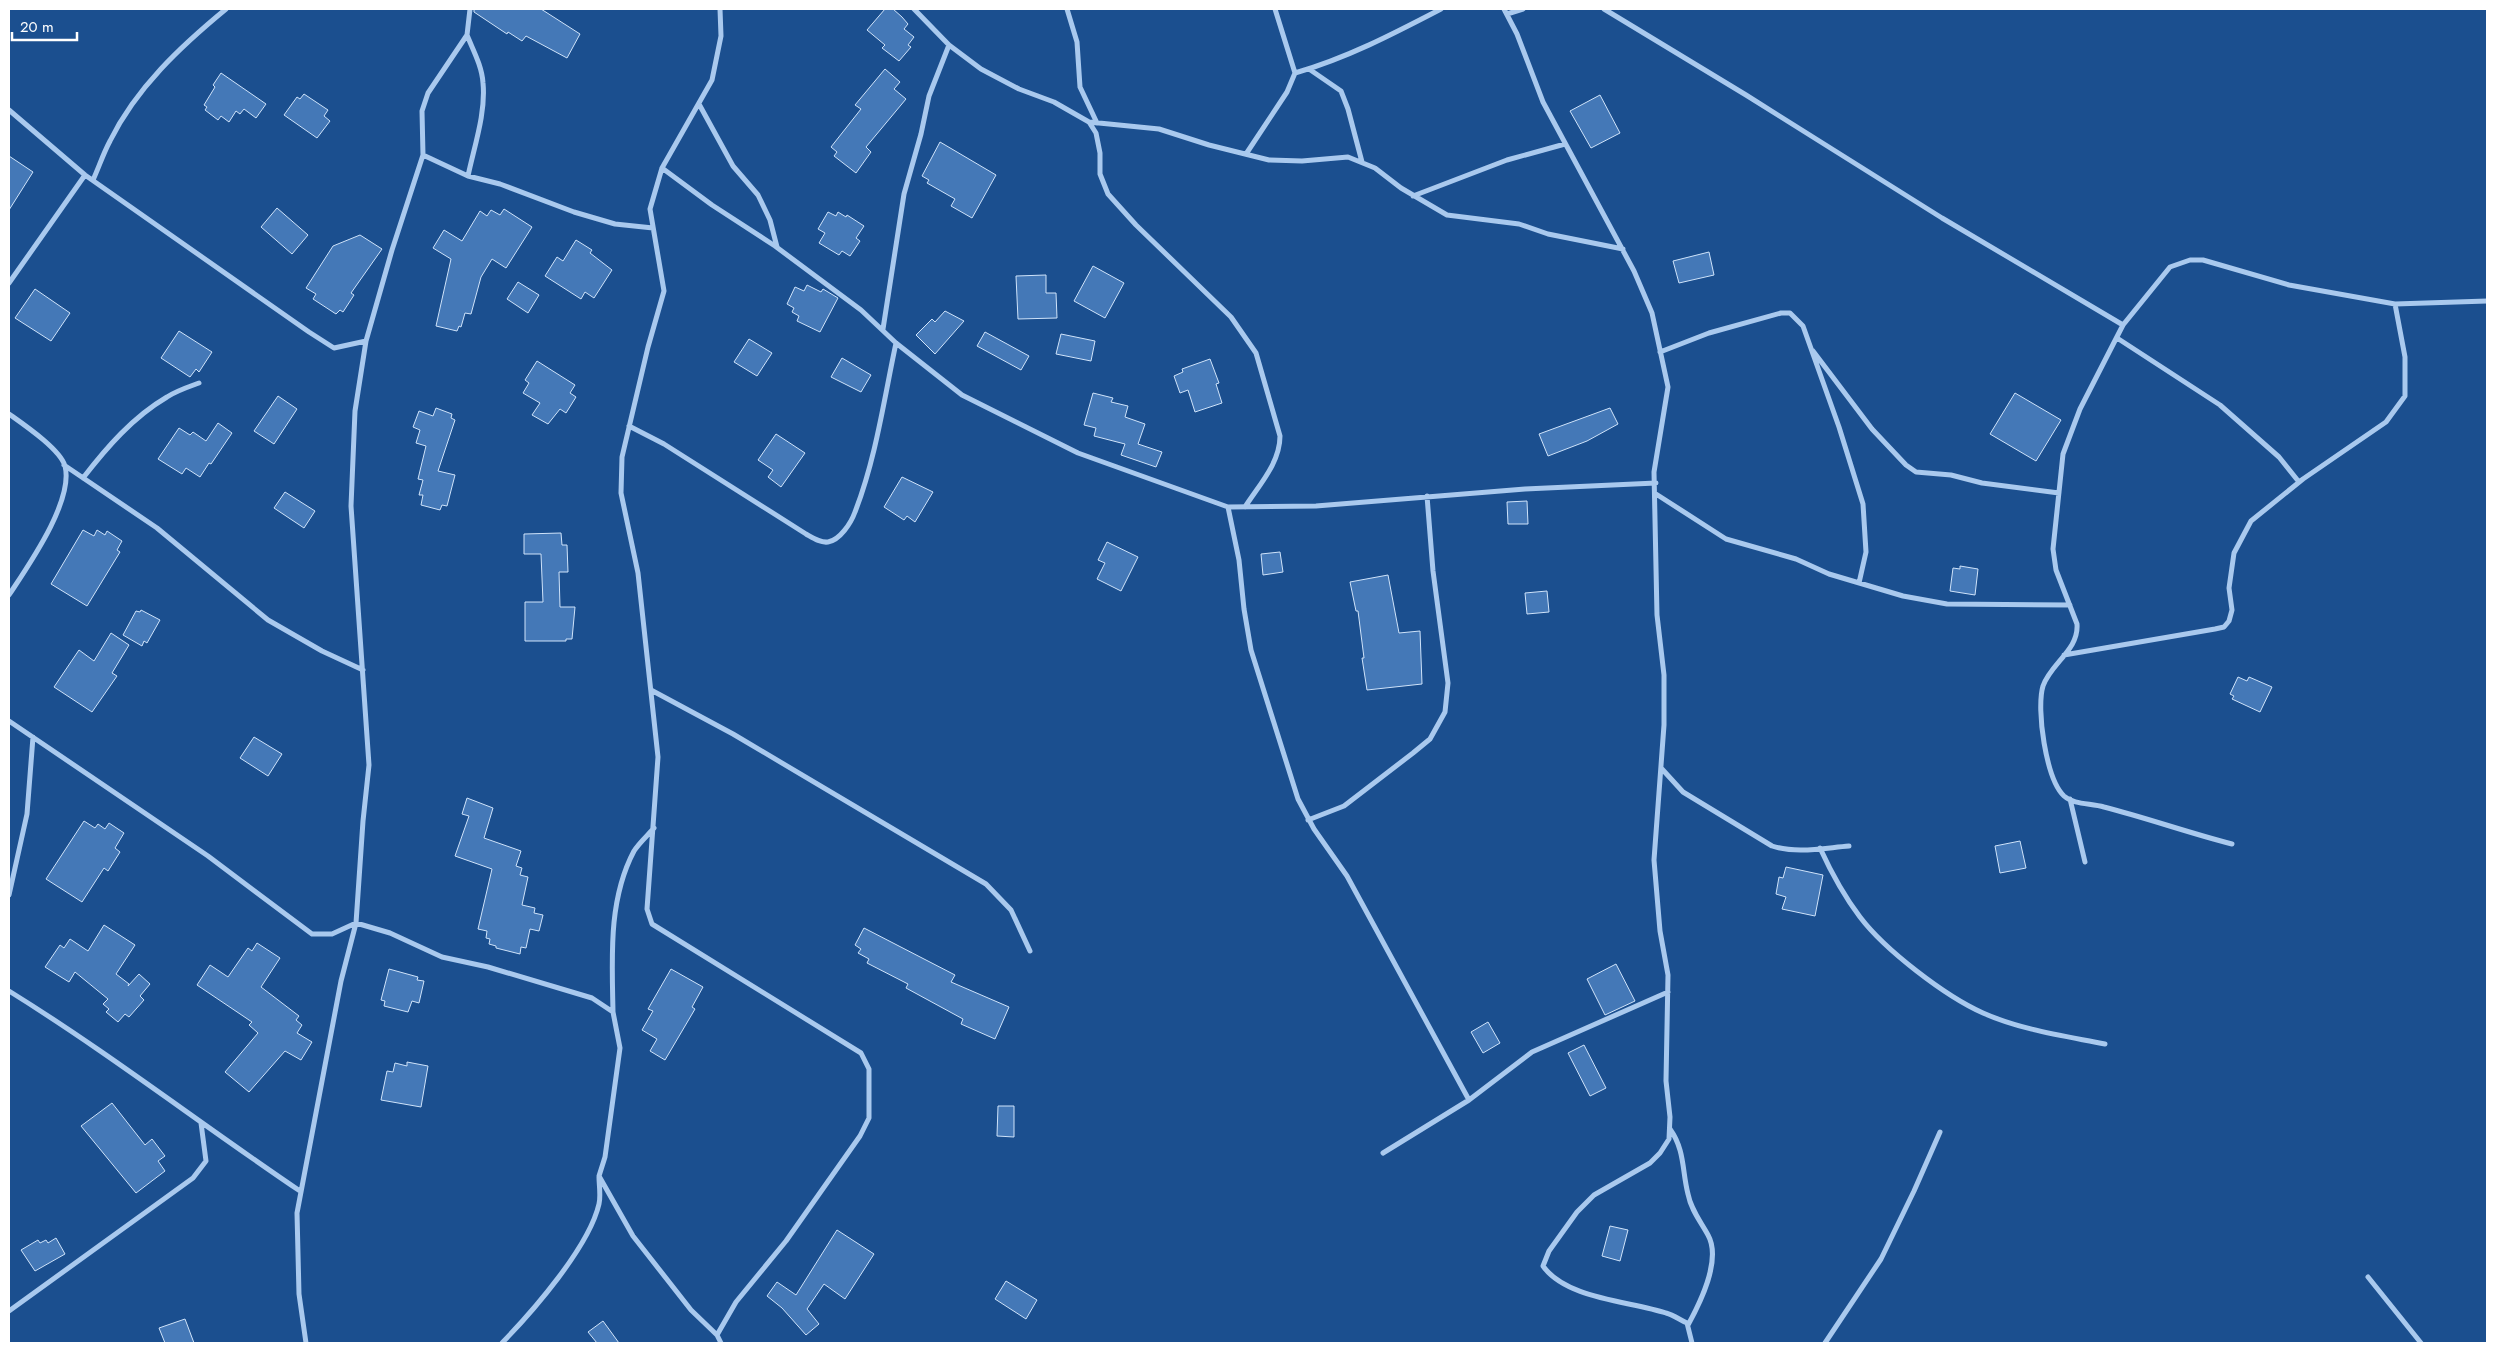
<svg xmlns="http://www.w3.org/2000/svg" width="2496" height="1352" font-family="Jost,sans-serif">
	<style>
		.building { fill: #4478b7; stroke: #cfe3fa }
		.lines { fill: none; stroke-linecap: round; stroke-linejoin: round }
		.street { stroke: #a9c9ee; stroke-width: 5 }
	</style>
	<rect width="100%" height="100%" fill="#1b4f8f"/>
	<path class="building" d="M474 9H541L580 34 567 58 526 36 522 41 508 32 507 34 474 12Z
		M885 9H893L902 17 908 24 904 29 914 37 908 45 911 47 899 61 882 48 885 45 867 30Z
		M885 69 900 82 894 89 906 99 866 147 871 152 856 173 834 156 837 152 831 147 861 109 855 105Z
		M221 73 266 104 256 118 244 109 240 114 236 111 229 122 221 116 218 120 205 110 207 107 204 105 215 87 213 85Z
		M304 94 328 110 324 116 330 121 317 138 284 115 297 97 300 99Z
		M1600 95 1620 133 1591 148 1570 111Z
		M940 142 996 175 972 218 951 206 955 199 927 183 929 180 922 176Z
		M9 156 33 172 9 210Z
		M277 208 308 235 292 254 261 227Z
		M504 209 532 227 506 268 492 259 481 277 471 314 465 313 461 327 459 326 457 331 436 326 451 259 433 248 444 230 462 241 480 211 487 216 491 210 500 215Z
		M828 212 836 216 838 212 846 217 847 215 864 226 856 238 860 241 850 256 842 251 839 255 819 243 825 233 818 229Z
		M360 235 382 249 351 293 354 295 343 312 340 310 336 314 313 299 316 294 306 288 333 246Z
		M576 240 592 250 590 253 612 270 594 298 585 292 581 299 545 276 557 257 563 261Z
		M1709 252 1714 275 1679 283 1673 261Z
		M1093 266 1124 283 1105 318 1074 301Z
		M1046 275V293H1056L1057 318 1018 319 1016 276Z
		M518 282 539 295 528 313 507 299Z
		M807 285 821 292 823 289 838 298 820 332 797 321 799 316 792 312 794 308 787 304 795 287 804 291Z
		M35 289 70 313 51 341 15 318Z
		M945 311 964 321 935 354 916 335 932 319 935 322Z
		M179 331 212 352 199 372 196 369 190 377 161 358Z
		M985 332 1029 356 1021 370 977 346Z
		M1061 334 1095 341 1091 361 1056 354Z
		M749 339 772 353 757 376 734 362Z
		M842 358 871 375 861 392 831 377Z
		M1210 359 1219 383 1216 384 1222 403 1195 412 1188 390 1180 393 1174 376 1183 372 1182 369Z
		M537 361 575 385 570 393 576 397 566 413 560 409 548 424 532 415 540 403 523 393 529 383 525 380Z
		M1093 393 1113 398 1111 402 1128 406 1125 417 1145 424 1138 444 1162 452 1156 467 1121 455 1125 444 1094 436 1096 428 1084 425Z
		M2015 393 2061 420 2036 461 1990 434Z
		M278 396 297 409 274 444 254 431Z
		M436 408 452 414 451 418 455 420 438 471 455 475 447 506 442 505 440 510 421 505 423 495H419L423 480 418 479 426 446 416 443 420 430 413 427 419 411 433 416Z
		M1610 408 1618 424 1587 441 1548 456 1539 434Z
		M218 423 232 433 211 464 209 463 200 477 186 468 182 474 158 459 179 428 190 435 193 432 206 441Z
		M776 434 805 453 781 487 768 477 773 470 758 460Z
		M902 477 933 492 915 522 907 516 904 520 884 507Z
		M285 492 315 511 304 528 274 508Z
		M1527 501 1528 524H1508L1507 502Z
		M83 530 94 536 97 530 105 535 107 531 122 541 117 550 120 552 87 606 51 584Z
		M561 533 562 545H567L568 572H559L560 607H575L572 639H566V641H525V602H543L541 554H524V534Z
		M1107 542 1138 557 1121 591 1097 579 1105 563 1098 560Z
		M1280 552 1283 572 1263 575 1261 554Z
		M1960 566 1978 569 1975 595 1950 591 1953 568 1960 569Z
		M1388 575 1399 633 1420 631 1422 684 1367 690 1362 658H1364L1358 611H1356L1350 582Z
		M1547 591 1549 612 1527 614 1525 593Z
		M141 610 160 620 147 643 144 641 142 646 123 635 136 611 140 612Z
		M111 633 129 645 112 673 117 676 92 712 54 687 79 650 94 661Z
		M2238 677 2247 681 2249 677 2272 687 2260 712 2232 699 2234 696 2230 694Z
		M254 737 282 754 268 776 240 758Z
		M467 798 493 808 484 838 521 851 516 866 522 868 520 875 528 877 522 905 535 908 534 913 543 915 539 931 530 929 526 948 521 947 520 954 496 948V946L489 944 490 939 486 938 487 931 478 929 492 869 455 856 469 816 462 814Z
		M84 821 95 828 98 824 105 829 109 823 124 833 115 848 120 852 108 871 104 868 82 902 46 879Z
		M2020 841 2026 868 2000 873 1995 846Z
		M1786 867 1823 875 1815 916 1782 909 1786 897 1776 894 1779 877 1783 878Z
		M104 925 135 945 116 974 129 984 128 986 139 974 150 984 140 996 144 1000 129 1017 125 1014 118 1022 106 1012 109 1009 103 1004 108 999 75 972 69 982 45 967 60 945 64 948 70 939 88 951Z
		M864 928 955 975 951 982 1009 1007 995 1039 961 1024 963 1019 906 988 908 984 867 963 869 959 858 953 861 949 855 945Z
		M257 943 280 958 261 987 299 1016 296 1020 302 1025 297 1033 312 1042 301 1060 285 1051 249 1092 225 1072 258 1033 249 1025 252 1022 197 985 210 965 228 977 248 948 252 951Z
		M1616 964 1635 1001 1605 1015 1587 979Z
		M389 969 418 977 417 980 424 981 419 1003 412 1001 408 1012 384 1006 385 1001 381 1000Z
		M671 969 703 987 692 1007 695 1009 665 1060 650 1051 657 1039 642 1030 653 1011 648 1009Z
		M1488 1022 1500 1043 1483 1053 1471 1032Z
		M1584 1045 1606 1088 1590 1096 1568 1053Z
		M407 1062 428 1066 421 1107 381 1100 387 1071 393 1072 395 1063 407 1066Z
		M112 1103 145 1145 152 1139 165 1156 158 1161 165 1171 136 1193 81 1126Z
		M998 1106H1014V1137L997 1136Z
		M1610 1226 1628 1230 1620 1261 1602 1256Z
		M837 1230 874 1254 845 1299 824 1284 807 1309 819 1324 806 1335 782 1308 767 1296 777 1282 796 1295Z
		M56 1238 65 1254 35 1271 21 1250 38 1240 40 1243 46 1240 48 1243Z
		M1006 1281 1037 1300 1026 1319 995 1299Z
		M185 1319 194 1343H165L159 1328Z
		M603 1321 619 1343H597L588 1332Z"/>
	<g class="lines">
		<path class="street" d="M914 9 949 45 981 69 1019 89 1054 102 1089 122 1096 133 1100 153V174L1108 194 1136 225 1231 317 1256 353 1280 436C1280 463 1259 485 1245 507
			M1067 9 1077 42 1080 87 1097 123
			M1504 9 1517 34 1543 102 1634 271 1652 313 1668 387 1654 472 1657 615 1664 675V725L1654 860 1660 931 1668 975 1666 1081 1670 1117 1669 1139 1660 1153 1650 1163 1594 1195 1577 1212 1549 1251 1543 1266C1566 1299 1630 1301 1666 1313 1674 1315 1680 1320 1687 1323L1692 1343
			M1604 9 1746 95 1942 218 2123 325
			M1507 14 1523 9
			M467 35C473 50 482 66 483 83 486 113 474 147 468 176
			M1309 69 1341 91 1348 109 1362 162
			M1295 73C1347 58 1393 34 1441 9
			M699 104 733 166 758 195 770 220 777 247
			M9 110 85 175 309 332 334 348 366 341
			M1089 122 1159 129 1209 145 1269 160 1302 161 1348 157 1375 168 1401 188 1447 215 1519 224 1548 234 1623 249
			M1246 154 1287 92 1295 73 1275 9
			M423 155 468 176 500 184 574 212 615 224 653 228
			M662 168 712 205 775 246 861 310 896 343 962 395 1078 453 1228 507 1316 506 1525 489 1656 483
			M93 180C99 167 103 154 110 141 136 88 181 46 226 9
			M1413 196 1507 160 1565 144
			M9 283 85 175
			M883 329 904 194 921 134 929 96 949 45
			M2117 338 2220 405 2279 457 2299 482
			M1813 351 1872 429 1906 465 1916 472 1951 475 1982 483 2059 493
			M1660 352 1709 333 1781 313H1790L1803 326 1839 427 1863 504 1866 552 1859 583
			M9 414C23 424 60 449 65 466 74 501 28 566 9 595
			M629 426 664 444 806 534C813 538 820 543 828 542 840 540 851 523 855 512 876 458 884 399 896 343
			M64 465 157 528 268 620 322 651 363 670
			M83 478C107 447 133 417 167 397 176 391 188 387 199 383
			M1656 494 1726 539 1796 559 1829 574 1903 596 1947 604 2070 605
			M1228 507 1239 560 1244 609 1251 650 1298 799 1314 829 1347 876 1469 1100
			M2064 655 2215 629 2224 627 2229 621 2232 610 2229 588 2234 553 2251 521 2303 479 2386 422 2405 396V357L2395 304
			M651 690 733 734 986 884 1011 910 1030 951
			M9 721 208 856 312 934H332L356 923 390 933 442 957 488 967 592 998 613 1012 620 1048 605 1157 599 1176 633 1236 691 1310 717 1335 721 1343
			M1662 769 1683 792 1772 846C1796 854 1824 848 1849 846
			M2070 799 2085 862
			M1308 820 1344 806 1413 753 1430 739 1445 712 1448 683 1433 571 1427 496
			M2232 844C2189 833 2147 818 2104 807 2091 803 2074 805 2064 796 2046 779 2036 709 2043 686 2051 663 2079 650 2077 624L2056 570 2053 549 2063 454 2080 409 2123 325 2170 267 2190 260H2203L2289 285 2395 304 2487 301
			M1820 848C1831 872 1844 896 1860 917 1885 950 1945 996 1983 1013 2021 1030 2065 1036 2105 1044
			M9 895 27 814 33 737
			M9 991C109 1053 202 1125 300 1191
			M613 1012C612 958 608 900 634 851 639 843 648 835 654 828
			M1670 1129C1685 1150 1682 1171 1688 1194 1691 1210 1701 1222 1708 1235 1722 1260 1700 1303 1688 1325
			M1383 1153 1469 1100 1532 1052 1668 992
			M2368 1277 2421 1343
			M9 1311 193 1178 206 1161 201 1123
			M717 1335 736 1302 786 1241 860 1136 869 1118V1069L861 1053 652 924 647 909 658 757 638 573 621 493 622 457 648 347 664 291 650 209 662 168 712 80 721 36 720 9
			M306 1343 299 1294 297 1213 341 981 356 923 363 821 369 765 351 506 355 411 366 341 392 250 423 155 422 111 428 93 467 35 470 9
			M502 1343C533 1311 589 1247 599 1204 601 1196 599 1185 599 1177
			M1825 1343 1881 1259 1914 1191 1940 1132"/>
	</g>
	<rect width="2496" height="1352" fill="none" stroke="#ffffff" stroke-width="20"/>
	<path d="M12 32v8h65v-8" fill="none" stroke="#ffffff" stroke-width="2.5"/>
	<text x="20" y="32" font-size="15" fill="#ffffff" stroke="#1b4f8f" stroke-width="4" paint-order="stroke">20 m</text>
</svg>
